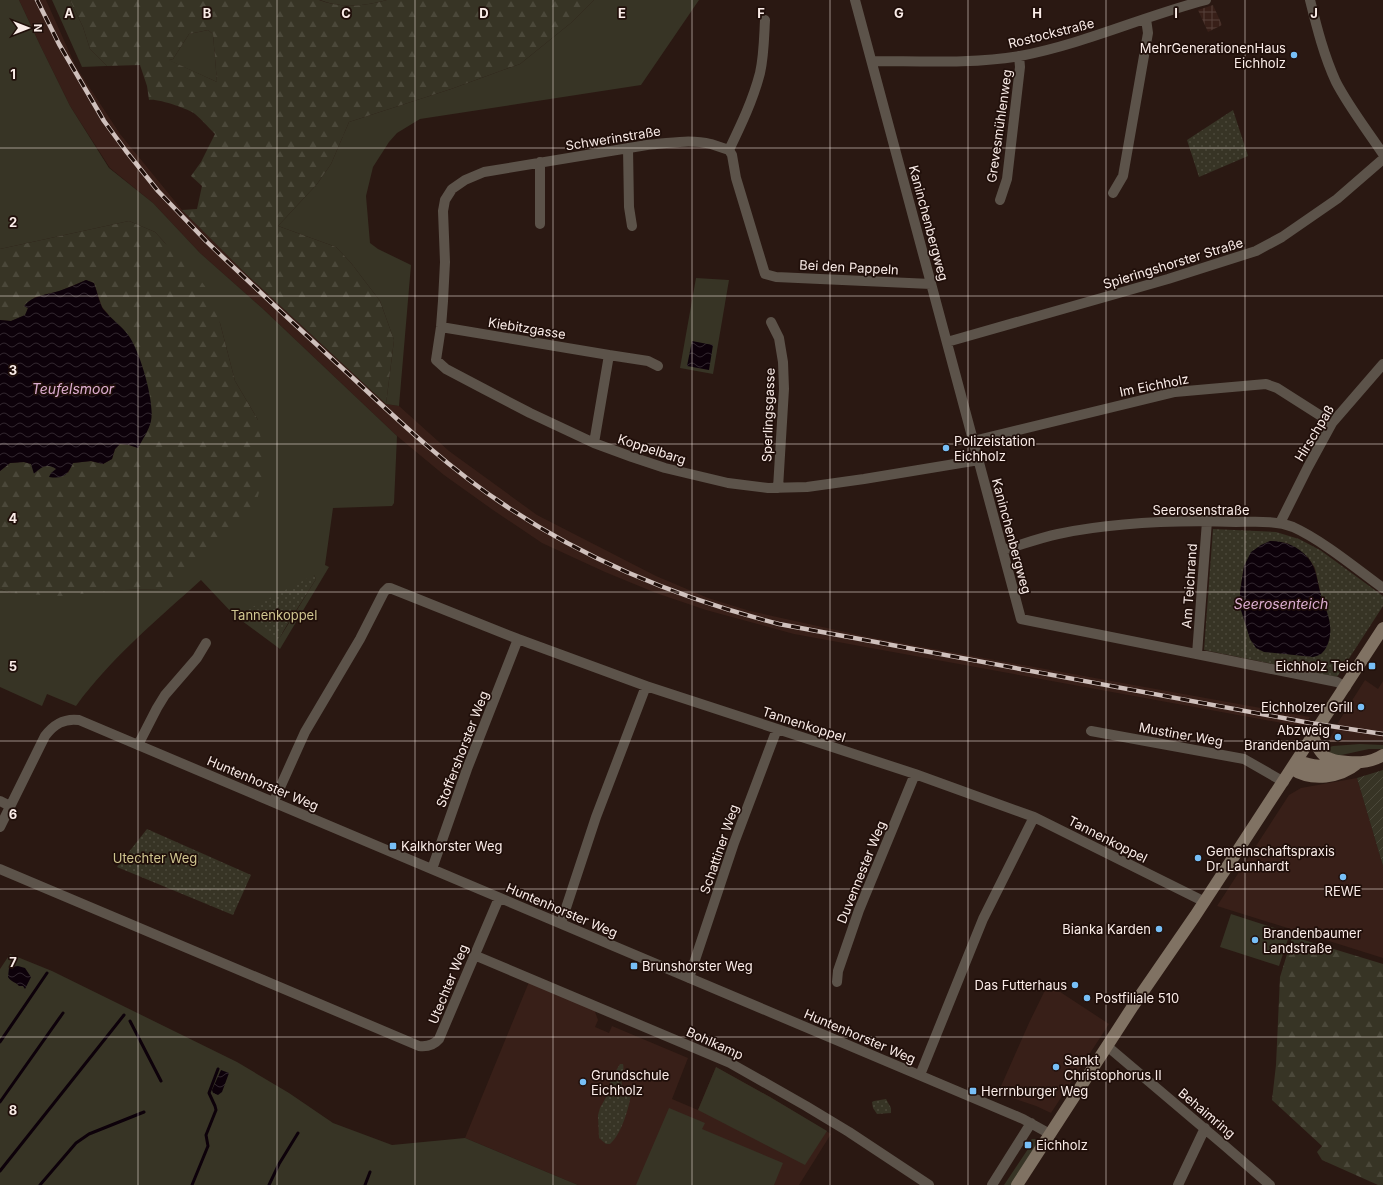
<svg xmlns="http://www.w3.org/2000/svg" width="1383" height="1185" font-family="Inter,sans-serif">
	<style>
		.built { fill: #381f18 }
		.industrial { fill: url(#industrial-grid) }
		.grass { fill: #373425; fill-rule: evenodd }
		.forest { fill: url(#forest-firs); fill-rule: evenodd }
		.park { fill: url(#park-dots); fill-rule: evenodd }
		.garden { fill: url(#garden-furrows) }
		.water { fill: url(#water-waves) }
		.lines { fill: none; stroke-linecap: round; stroke-linejoin: round }
		.stream { stroke: #0d010a; stroke-width: 3 }
		.street { stroke: #5c534a; stroke-width: 10 }
		.secondary { stroke: #807263; stroke-width: 12 }
		.rail-casing { stroke: #cfc0bc; stroke-width: 4.5 }
		.rail { stroke: #200f0a; stroke-width: 3; stroke-dasharray: 9; stroke-linecap: butt }
		.grid { fill: none; stroke: #faece8; stroke-width: 1; stroke-opacity: 0.55 }
		.poi-dot { fill: #77bff7; stroke: #200f0a; stroke-width: 1.5 }
		.labels { text-anchor: middle; stroke-width: 3.5; stroke-linejoin: round; paint-order: stroke }
		.street-label { font-size: 13px; fill: #faece8; stroke: #200f0a }
		.poi-label { font-size: 13px; fill: #faece8; stroke: #200f0a; text-anchor: start }
		.park-label { font-size: 13px; fill: #d0c690; stroke: #200f0a }
		.water-label { font-size: 14px; font-style: italic; fill: #ddaed1; stroke: #200f0a }
		.grid-label { font-size: 13px; text-anchor: middle; font-weight: bold; fill: #faece8; stroke: #200f0a; stroke-width: 3.5; stroke-linejoin: round; paint-order: stroke }
	</style>
	<defs>
		<pattern id="industrial-grid" width="8" height="8" patternUnits="userSpaceOnUse"><rect width="8" height="8" fill="#381f18"/><path d="M0 4h8M4 0v8" fill="none" stroke="#56403a"/></pattern>
		<pattern id="forest-firs" width="22" height="20" patternUnits="userSpaceOnUse"><rect width="22" height="20" fill="#373425"/><path d="M5 1l3.5 6h-7zM16 11l3.5 6h-7z" fill="#4b483a"/></pattern>
		<pattern id="park-dots" width="8" height="8" patternUnits="userSpaceOnUse"><rect width="8" height="8" fill="#373425"/><path d="M2 2h.1M6 6h.1" fill="none" stroke="#4b483a" stroke-width="1.8" stroke-linecap="round"/></pattern>
		<pattern id="garden-furrows" width="10" height="10" patternUnits="userSpaceOnUse"><rect width="10" height="10" fill="#373425"/><path d="M-1 1l2-2M0 10L10 0M9 11l2-2" fill="none" stroke="#4b483a"/></pattern>
		<pattern id="water-waves" width="16" height="10" patternUnits="userSpaceOnUse"><rect width="16" height="10" fill="#0d010a"/><path d="M0 5q4-4 8 0t8 0" fill="none" stroke="#31262e"/></pattern>
	</defs>
	<rect width="100%" height="100%" fill="#2a1812"/>
	<path class="built" d="M19 0H46L76 67 120 134 182 210 245 273 386 404 399 406 449 451 537 515 656 576 708 598 750 611 868 637 1310 717 1304 727 794 634 706 610 656 593 605 572 542 543 493 510 444 475 397 436 262 308 200 253 153 203 110 168 70 106 40 45Z
		M1365 680 1378 689 1383 681V740H1363L1330 742V738L1339 721Z
		M1357 778 1383 866V958L1217 906 1289 795 1301 788Z
		M529 982 594 1009 598 1020 595 1027 609 1033 612 1026 688 1058 672 1099 698 1110 716 1067 770 1097 831 1134 799 1185H578L465 1138Z
		M1048 984 1109 1024 1051 1113 1036 1106 998 1093 1029 1023Z"/>
	<path class="industrial" d="M1213 5 1222 25 1208 32 1198 10Z"/>
	<path class="grass" d="M0 0H19L40 45 70 106 109 168 153 203 200 253 262 308 397 436 394 503 392 506 333 508 325 565 329 567 280 649 234 615 201 580C157 620 111 658 76 706L47 694 42 706 0 687V589L11 593 161 589 258 420 235 381 220 323 165 243 155 232 129 221 0 249ZM314 575 316 579 279 639Z
		M52 0H70L83 27 90 49 107 66 82 67Z
		M320 0H387C366 6 341 9 320 0Z
		M594 0H699L641 85 420 119 397 133 389 142 373 167 366 196 370 243 378 249 411 265 399 406 386 404 394 340 380 301 351 263 336 247 278 226 317 184 331 164 349 122 451 89 520 64 572 22Z
		M208 30 213 34 217 82 168 60 173 59 189 34Z
		M696 278 729 280 713 374 680 368Z
		M1360 744 1383 745V749H1369L1337 756 1323 749 1333 746Z
		M1231 914 1290 933 1279 966 1220 947Z
		M10 954 52 971 237 1062 289 1093 333 1123 392 1145 465 1138 578 1185H0V969Z
		M716 1067 770 1097 827 1131 805 1165 698 1110Z
		M669 1108 705 1123 702 1129 783 1163 774 1185H636Z
		M1032 1139H1036L1039 1143 1012 1185H1004L1032 1143 1030 1141Z"/>
	<path class="forest" d="M70 0H319C341 9 366 6 387 0H594L572 22 520 64 451 89 349 122 331 164 317 184 278 226 336 247 351 263 380 301 394 340 386 404 245 273 182 210 197 209 202 186 191 176 201 162 215 134C209 128 202 120 195 114 189 109 157 98 149 100L147 86 140 65 107 66 90 49 83 27ZM208 30 213 34 217 82 169 60 173 59 189 34Z
		M129 221 155 232 165 243 189 265 207 289 220 323 235 381 258 420 265 468 256 504 230 532 183 574 161 589 124 590 60 596 11 593 0 589V471L10 463 24 462 41 467 51 465 68 473 73 463 91 461 103 464 112 459 115 449 120 444 129 445 138 448 151 420 108 314 102 307 94 283 86 280 60 291 35 297 24 306 28 308 26 315 11 321 0 320V249Z
		M1294 937 1383 964V1185H1378L1322 1160 1317 1152 1322 1146 1272 1100 1276 1065 1280 977 1292 938Z"/>
	<path class="park" d="M1233 110 1248 156 1199 177 1187 140Z
		M1213 529 1276 532 1299 539 1320 550 1383 596V606L1337 677 1204 650ZM1270 541 1287 543 1308 557 1315 568 1321 595 1240 607V592L1244 566Z
		M314 575 316 579 278 639 243 612Z
		M147 829 251 875 233 915 117 867Z
		M620 1064H623C625 1071 620 1078 622 1086L630 1091 631 1094C629 1108 621 1135 610 1144H606L599 1138 598 1115 600 1108 609 1092 611 1079Z
		M886 1099 891 1108V1113L877 1114 873 1108 872 1102 874 1101Z"/>
	<path class="garden" d="M1383 770V866L1357 778Z"/>
	<path class="water" d="M86 280 94 283C97 291 99 302 103 309 111 319 122 326 129 336 140 352 155 402 151 421 149 430 142 440 138 448L129 445 120 444 115 449 112 459 103 464 91 461 73 463C67 476 63 479 49 477L51 473 56 469C47 463 41 467 34 474L31 464 24 462 10 463 0 471V320L11 321 25 315 28 308 24 306C33 295 47 295 59 291 68 288 77 284 86 280Z
		M692 341 713 345 709 370 687 366Z
		M1270 541C1285 541 1298 546 1308 558 1317 568 1317 583 1321 595 1327 613 1335 627 1327 646 1323 653 1321 655 1313 657L1264 652 1256 648 1250 639 1240 607V592L1244 566 1251 552 1261 545Z
		M18 966 25 968 31 977 25 989 23 986H19C16 982 11 982 8 977L9 968 11 967Z
		M221 1070 229 1073 222 1092 218 1095 213 1093 212 1090Z"/>
	<g class="lines">
		<path class="stream" d="M130 1021 161 1081
			M0 1042 47 973
			M0 1102 63 1013
			M0 1171 124 1015
			M40 1185 76 1143 89 1134 144 1112
			M192 1185 208 1146 206 1135 216 1110 215 1106 209 1093 218 1069
			M269 1185 279 1164 298 1133
			M365 1185 370 1172"/>
		<path class="street" d="M855 0 1021 619 1337 682 1346 687
			M1310 0C1317 28 1324 56 1336 82 1349 107 1367 130 1383 154
			M872 61C920 61 973 64 1020 56 1084 44 1144 16 1206 0
			M628 148 629 207 632 226
			M729 150C741 125 753 100 760 73 764 55 764 38 765 20
			M540 162V224
			M1113 193 1123 176 1148 33 1146 19
			M1000 200 1007 179 1020 67 1019 56
			M931 284 776 277 765 274 736 178 732 155 729 150C723 148 717 146 711 144 690 139 668 143 647 145L484 172 465 180 452 189 445 200 443 211 445 262 443 301 441 327 436 360 446 369 484 389 530 413 594 443 632 457 665 468 728 483 768 488 807 487 864 479 979 460
			M771 322 779 338 783 362 784 389 778 488
			M441 327 609 355 594 443
			M947 342 1168 279 1256 251 1282 237 1337 199 1383 159
			M609 355 648 361 658 366
			M973 441 1175 392 1266 384 1277 388 1332 423
			M1280 523 1308 467 1332 423 1383 364
			M1003 550C1021 545 1039 538 1058 534 1116 522 1177 520 1236 522 1254 522 1275 520 1293 527 1322 540 1357 569 1383 588
			M1197 654 1207 521
			M1091 731 1244 759 1284 782
			M138 745 157 708 165 695 197 658 206 643
			M0 801 10 806
			M274 801 305 732 360 639 384 592 388 588H390L518 639 646 686 915 774 1034 817 1205 902
			M0 827 45 736C54 724 64 718 79 720L971 1097 1023 1119 1050 1134
			M0 869 419 1046C428 1047 434 1045 439 1039L499 898
			M432 869 467 769 518 639
			M561 923 596 817 646 686
			M474 955 730 1063 806 1106 849 1132 929 1185
			M689 978 734 843 777 729
			M837 982 838 971 859 910 915 774
			M1107 1046 1225 1146 1270 1185
			M920 1075 983 919 1034 817
			M992 1185 1031 1123
			M1178 1185 1205 1128"/>
		<path class="secondary" d="M1313 736C1316 744 1319 752 1326 757 1330 759 1334 760 1338 761 1354 763 1369 764 1383 755
			M1298 760C1313 768 1326 766 1341 763
			M1292 769C1312 782 1340 778 1358 763
			M1017 1185 1133 1006 1195 916 1383 628"/>
		<g class="rail-casing">
			<path id="rail" d="M37 0 59 44 104 121 126 151 158 191 206 241C255 288 305 334 355 380 403 425 451 470 506 506 589 562 682 599 779 624L1310 723 1383 734"/>
		</g>
		<use href="#rail" class="rail"/>
	</g>
	<path class="grid" d="M138 0V1185M277 0V1185M415 0V1185M553 0V1185M692 0V1185M830 0V1185M968 0V1185M1106 0V1185M1245 0V1185M0 148H1383M0 296H1383M0 444H1383M0 592H1383M0 741H1383M0 889H1383M0 1037H1383"/>
	<g class="poi-dot">
		<circle cx="1294" cy="55" r="4"/>
		<circle cx="946" cy="448" r="4"/>
		<rect x="1368" y="662" width="8" height="8" rx="2"/>
		<circle cx="1361" cy="707" r="4"/>
		<circle cx="1338" cy="737" r="4"/>
		<rect x="389" y="842" width="8" height="8" rx="2"/>
		<circle cx="1198" cy="858" r="4"/>
		<circle cx="1343" cy="877" r="4"/>
		<circle cx="1159" cy="929" r="4"/>
		<circle cx="1255" cy="940" r="4"/>
		<rect x="630" y="962" width="8" height="8" rx="2"/>
		<circle cx="1075" cy="985" r="4"/>
		<circle cx="1087" cy="998" r="4"/>
		<circle cx="1056" cy="1067" r="4"/>
		<circle cx="583" cy="1082" r="4"/>
		<rect x="969" y="1087" width="8" height="8" rx="2"/>
		<rect x="1024" y="1141" width="8" height="8" rx="2"/>
	</g>
	<g class="labels">
		<g class="street-label">
			<text transform="translate(1051 33) rotate(-14)" y="5">Rostockstraße</text>
			<text transform="translate(999 126) rotate(-82)" y="5">Grevesmühlenweg</text>
			<text transform="translate(613 138) rotate(-9)" y="5">Schwerinstraße</text>
			<text transform="translate(929 223) rotate(75)" y="5">Kaninchenbergweg</text>
			<text transform="translate(1173 263) rotate(-17)" y="5">Spieringshorster Straße</text>
			<text transform="translate(849 267) rotate(3)" y="5">Bei den Pappeln</text>
			<text transform="translate(527 328) rotate(9)" y="5">Kiebitzgasse</text>
			<text transform="translate(1154 385) rotate(-11)" y="5">Im Eichholz</text>
			<text transform="translate(768 415) rotate(-88)" y="5">Sperlingsgasse</text>
			<text transform="translate(1314 433) rotate(-59)" y="5">Hirschpaß</text>
			<text transform="translate(652 449) rotate(18)" y="5">Koppelbarg</text>
			<text x="1201" y="515">Seerosenstraße</text>
			<text transform="translate(1012 536) rotate(75)" y="5">Kaninchenbergweg</text>
			<text transform="translate(1189 586) rotate(-86)" y="5">Am Teichrand</text>
			<text transform="translate(804 724) rotate(18)" y="5">Tannenkoppel</text>
			<text transform="translate(1181 734) rotate(10)" y="5">Mustiner Weg</text>
			<text transform="translate(462 749) rotate(-69)" y="5">Stoffershorster Weg</text>
			<text transform="translate(263 783) rotate(23)" y="5">Huntenhorster Weg</text>
			<text transform="translate(1108 839) rotate(27)" y="5">Tannenkoppel</text>
			<text transform="translate(719 849) rotate(-71)" y="5">Schattiner Weg</text>
			<text transform="translate(861 872) rotate(-68)" y="5">Duvennester Weg</text>
			<text transform="translate(562 910) rotate(23)" y="5">Huntenhorster Weg</text>
			<text transform="translate(448 984) rotate(-68)" y="5">Utechter Weg</text>
			<text transform="translate(860 1036) rotate(23)" y="5">Huntenhorster Weg</text>
			<text transform="translate(715 1043) rotate(24)" y="5">Bohlkamp</text>
			<text transform="translate(1207 1113) rotate(40)" y="5">Behaimring</text>
		</g>
		<g class="poi-label">
			<text x="1286" y="53" text-anchor="end">MehrGenerationenHaus<tspan x="1286" dy="15">Eichholz</tspan></text>
			<text x="954" y="446">Polizeistation<tspan x="954" dy="15">Eichholz</tspan></text>
			<text x="1364" y="671" text-anchor="end">Eichholz Teich</text>
			<text x="1353" y="712" text-anchor="end">Eichholzer Grill</text>
			<text x="1330" y="735" text-anchor="end">Abzweig<tspan x="1330" dy="15">Brandenbaum</tspan></text>
			<text x="401" y="851">Kalkhorster Weg</text>
			<text x="1206" y="856">Gemeinschaftspraxis<tspan x="1206" dy="15">Dr. Launhardt</tspan></text>
			<text x="1343" y="896" text-anchor="middle">REWE</text>
			<text x="1151" y="934" text-anchor="end">Bianka Karden</text>
			<text x="1263" y="938">Brandenbaumer<tspan x="1263" dy="15">Landstraße</tspan></text>
			<text x="642" y="971">Brunshorster Weg</text>
			<text x="1067" y="990" text-anchor="end">Das Futterhaus</text>
			<text x="1095" y="1003">Postfiliale 510</text>
			<text x="1064" y="1065">Sankt<tspan x="1064" dy="15">Christophorus II</tspan></text>
			<text x="591" y="1080">Grundschule<tspan x="591" dy="15">Eichholz</tspan></text>
			<text x="981" y="1096">Herrnburger Weg</text>
			<text x="1036" y="1150">Eichholz</text>
		</g>
		<g class="park-label">
			<text x="274" y="620">Tannenkoppel</text>
			<text x="155" y="863">Utechter Weg</text>
		</g>
		<g class="water-label">
			<text x="73" y="394">Teufelsmoor</text>
			<text x="1281" y="609">Seerosenteich</text>
		</g>
	</g>
	<g class="grid-label">
		<text x="69" y="18">A</text>
		<text x="207" y="18">B</text>
		<text x="346" y="18">C</text>
		<text x="484" y="18">D</text>
		<text x="622" y="18">E</text>
		<text x="761" y="18">F</text>
		<text x="899" y="18">G</text>
		<text x="1037" y="18">H</text>
		<text x="1176" y="18">I</text>
		<text x="1314" y="18">J</text>
		<text x="13" y="79">1</text>
		<text x="13" y="227">2</text>
		<text x="13" y="375">3</text>
		<text x="13" y="523">4</text>
		<text x="13" y="671">5</text>
		<text x="13" y="819">6</text>
		<text x="13" y="967">7</text>
		<text x="13" y="1115">8</text>
	</g>
	<g transform="translate(28 28) rotate(90)" stroke="#200f0a" stroke-width="3" paint-order="stroke">
	<path d="M0-3L7 15L0 10L-7 15Z" fill="#faece8"/>
	<text y="-6" font-size="11" font-weight="bold" text-anchor="middle" fill="#faece8">N</text>
	</g>
</svg>
